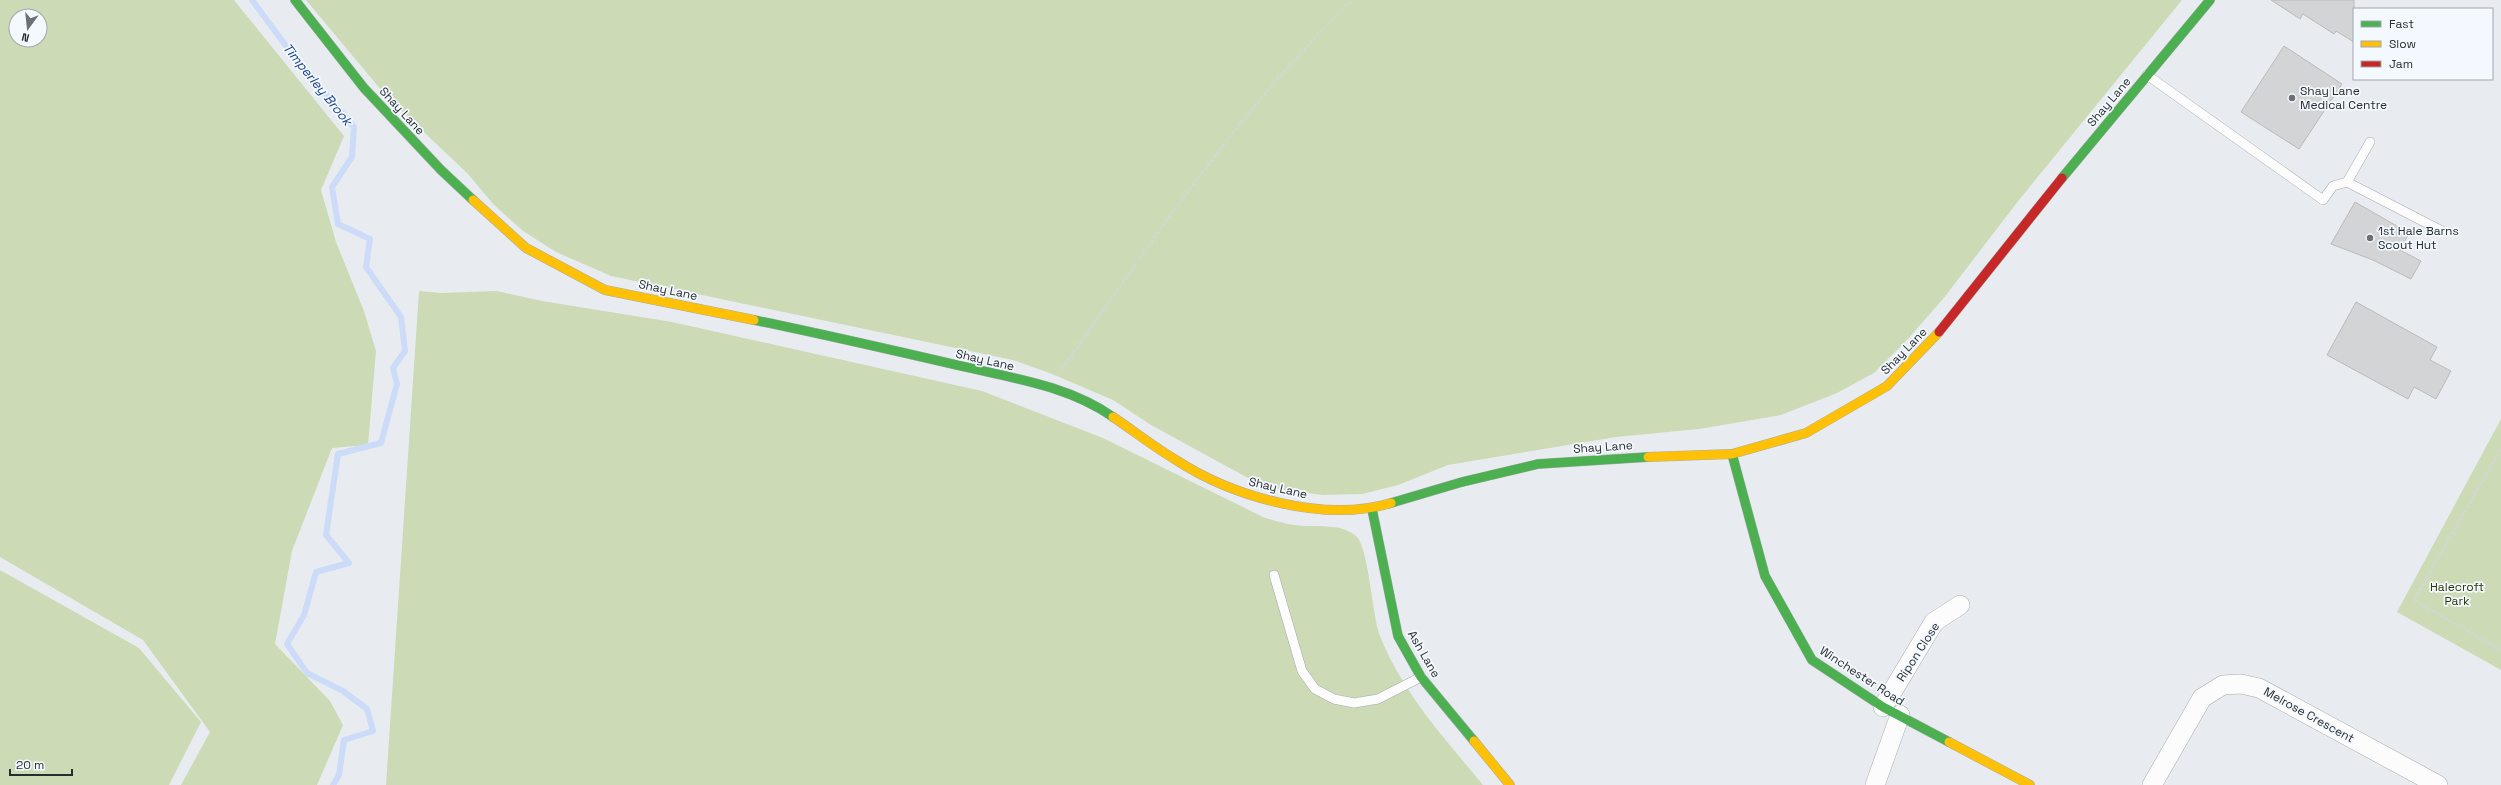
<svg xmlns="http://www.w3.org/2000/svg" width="2501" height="785" font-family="'Space Grotesk',sans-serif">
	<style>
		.green { fill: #cddab6; fill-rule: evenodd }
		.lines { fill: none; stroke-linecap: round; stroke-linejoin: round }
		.stream { stroke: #cbdbf8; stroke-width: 6 }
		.building { fill: #d3d4d5; stroke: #bbbabc }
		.lane-casing { stroke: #a9acaf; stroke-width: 10 }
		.street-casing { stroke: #a9acaf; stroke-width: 20 }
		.fast-casing { stroke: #a9acaf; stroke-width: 10 }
		.slow-casing { stroke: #a9acaf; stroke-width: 10 }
		.jam-casing { stroke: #a9acaf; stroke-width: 10 }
		.path { stroke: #d4d5d6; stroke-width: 2.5; stroke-dasharray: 3 2; stroke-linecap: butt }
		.lane { stroke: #fcfcfd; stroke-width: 9 }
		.street { stroke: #fcfcfd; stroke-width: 19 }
		.fast { stroke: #4caf50; stroke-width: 9 }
		.slow { stroke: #ffc107; stroke-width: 9 }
		.jam { stroke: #c62828; stroke-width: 9 }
		.poi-dot { fill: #6c6f73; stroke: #f3f9ff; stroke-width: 1.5 }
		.labels { text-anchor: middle; stroke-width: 3.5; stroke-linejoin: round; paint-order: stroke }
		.poi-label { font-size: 12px; fill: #292c2f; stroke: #f3f9ff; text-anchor: start }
		.street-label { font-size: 12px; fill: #292c2f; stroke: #f3f9ff }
		.park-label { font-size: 12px; fill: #2b3700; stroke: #f3f9ff }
		.water-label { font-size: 13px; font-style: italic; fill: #1c428b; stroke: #f3f9ff }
	</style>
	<rect width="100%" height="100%" fill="#e8ecf0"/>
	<path class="green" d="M0 0H234L344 136 321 190 336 242 364 311 376 351 368 445 332 448 292 551 275 644 330 701 343 725 317 785H181L210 732 143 640 0 557ZM16 16H40V40H16Z
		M306 0H2182L2019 200 1943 299 1906 341 1874 373 1837 393 1781 415 1699 429 1616 437 1448 465 1398 485 1362 494 1322 495 1278 489 1248 478 1151 425 1113 400 1052 374 1013 360 611 276 556 252 523 231 494 205 468 174 387 97Z
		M419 291 441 293 497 291 542 301 672 322 982 391 1103 438 1265 518C1274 520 1284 524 1294 525 1315 528 1339 522 1356 536 1369 548 1372 615 1380 636 1402 692 1445 739 1483 785H386Z
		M2501 419V670L2397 612Z
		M0 570 139 648 201 722 169 785H0Z"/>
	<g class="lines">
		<path class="stream" d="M252 0 295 58 354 127 352 157 332 187 338 224 370 239 366 267 401 317 405 351 393 368 397 384 381 443 338 454 326 535 349 563 316 572 304 615 287 644 307 673 343 691 367 709 373 731 344 740 339 775 333 785"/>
	</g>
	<path class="building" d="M2271 0H2354V42L2336 31 2334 34 2303 14 2300 19Z
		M2284 46 2342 84 2299 149 2241 112Z
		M2355 202 2409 233 2400 250 2421 261 2411 279 2373 260 2331 244Z
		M2356 302 2437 347 2430 360 2451 371 2436 399 2414 387 2408 399 2327 355Z"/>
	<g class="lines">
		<g class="lane-casing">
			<path id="lane" d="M2147 75 2323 200 2333 186 2347 182 2442 231
				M2347 182 2370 142
				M1274 575 1302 671 1315 689 1334 699 1354 703 1378 699 1421 677"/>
		</g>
		<g class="street-casing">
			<path id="street" d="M1883 707 1934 622 1960 605
				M1875 785 1900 715
				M2152 785 2202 698 2223 685 2241 684 2259 688 2438 785"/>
		</g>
		<g class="fast-casing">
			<path id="fast" d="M295 0 364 88 441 170 473 200
				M2062 178 2210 0
				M754 320C823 334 892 350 961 366 1013 378 1069 386 1113 417
				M1732 454 1765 576 1812 660 1883 707 1949 742
				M1391 503 1462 482 1538 464 1648 457
				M1372 509 1398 636 1421 677 1474 741"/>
		</g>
		<g class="slow-casing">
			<path id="slow" d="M473 200 526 248 605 290 754 320
				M1113 417C1134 431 1154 447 1176 460 1233 497 1324 523 1391 503
				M1648 457 1732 454 1806 433 1887 386 1939 332
				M1474 741 1510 785
				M1949 742 2030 785"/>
		</g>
		<g class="jam-casing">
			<path id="jam" d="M1939 332 2062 178"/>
		</g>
		<path class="path" d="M1062 369C1152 241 1240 109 1352 0
			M2501 449 2414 600 2501 650"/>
		<use href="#lane" class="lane"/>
		<use href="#street" class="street"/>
		<use href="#fast" class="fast"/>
		<use href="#slow" class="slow"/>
		<use href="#jam" class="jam"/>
	</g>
	<g class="poi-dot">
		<circle cx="2292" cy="98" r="4"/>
		<circle cx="2370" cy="238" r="4"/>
	</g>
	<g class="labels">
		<g class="poi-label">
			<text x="2300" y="95">Shay Lane<tspan x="2300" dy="14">Medical Centre</tspan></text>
			<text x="2378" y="235">1st Hale Barns<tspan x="2378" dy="14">Scout Hut</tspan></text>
		</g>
		<g class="street-label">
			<text transform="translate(2109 102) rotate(-50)" y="4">Shay Lane</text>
			<text transform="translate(402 111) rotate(47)" y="4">Shay Lane</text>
			<text transform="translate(668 290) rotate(12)" y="4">Shay Lane</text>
			<text transform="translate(1904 351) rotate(-46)" y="4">Shay Lane</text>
			<text transform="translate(985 360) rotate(13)" y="4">Shay Lane</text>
			<text transform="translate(1603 447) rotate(-4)" y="4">Shay Lane</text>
			<text transform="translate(1278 488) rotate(13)" y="4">Shay Lane</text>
			<text transform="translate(1918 652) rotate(-57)" y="4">Ripon Close</text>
			<text transform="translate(1424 654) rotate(60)" y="4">Ash Lane</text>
			<text transform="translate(1862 676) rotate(33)" y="4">Winchester Road</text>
			<text transform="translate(2309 715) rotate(29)" y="4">Melrose Crescent</text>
		</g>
		<g class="park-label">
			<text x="2457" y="591">Halecroft<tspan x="2457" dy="14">Park</tspan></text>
		</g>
		<g class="water-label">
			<text transform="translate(318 84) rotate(51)" y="5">Timperley Brook</text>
		</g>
	</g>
	<rect x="2353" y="8" width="140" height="72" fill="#f3f9ff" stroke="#a2a7ac"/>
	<rect x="2361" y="21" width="20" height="6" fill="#4caf50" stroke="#a2a7ac"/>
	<text x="2389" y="28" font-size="12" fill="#292c2f">Fast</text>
	<rect x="2361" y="41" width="20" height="6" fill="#ffc107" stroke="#a2a7ac"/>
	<text x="2389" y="48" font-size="12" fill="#292c2f">Slow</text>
	<rect x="2361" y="61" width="20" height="6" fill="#c62828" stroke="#a2a7ac"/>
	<text x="2389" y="68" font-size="12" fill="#292c2f">Jam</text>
	<g transform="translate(28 28) rotate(195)"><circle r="19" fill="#f3f9ff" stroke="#a2a7ac"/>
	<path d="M0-3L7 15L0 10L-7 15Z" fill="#6c6f73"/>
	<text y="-6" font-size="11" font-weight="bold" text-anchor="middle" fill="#292c2f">N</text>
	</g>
	<path d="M10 769v6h62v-6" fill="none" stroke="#292c2f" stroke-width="2"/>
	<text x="16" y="769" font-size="12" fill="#292c2f" stroke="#f3f9ff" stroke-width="3" paint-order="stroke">20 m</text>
</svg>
